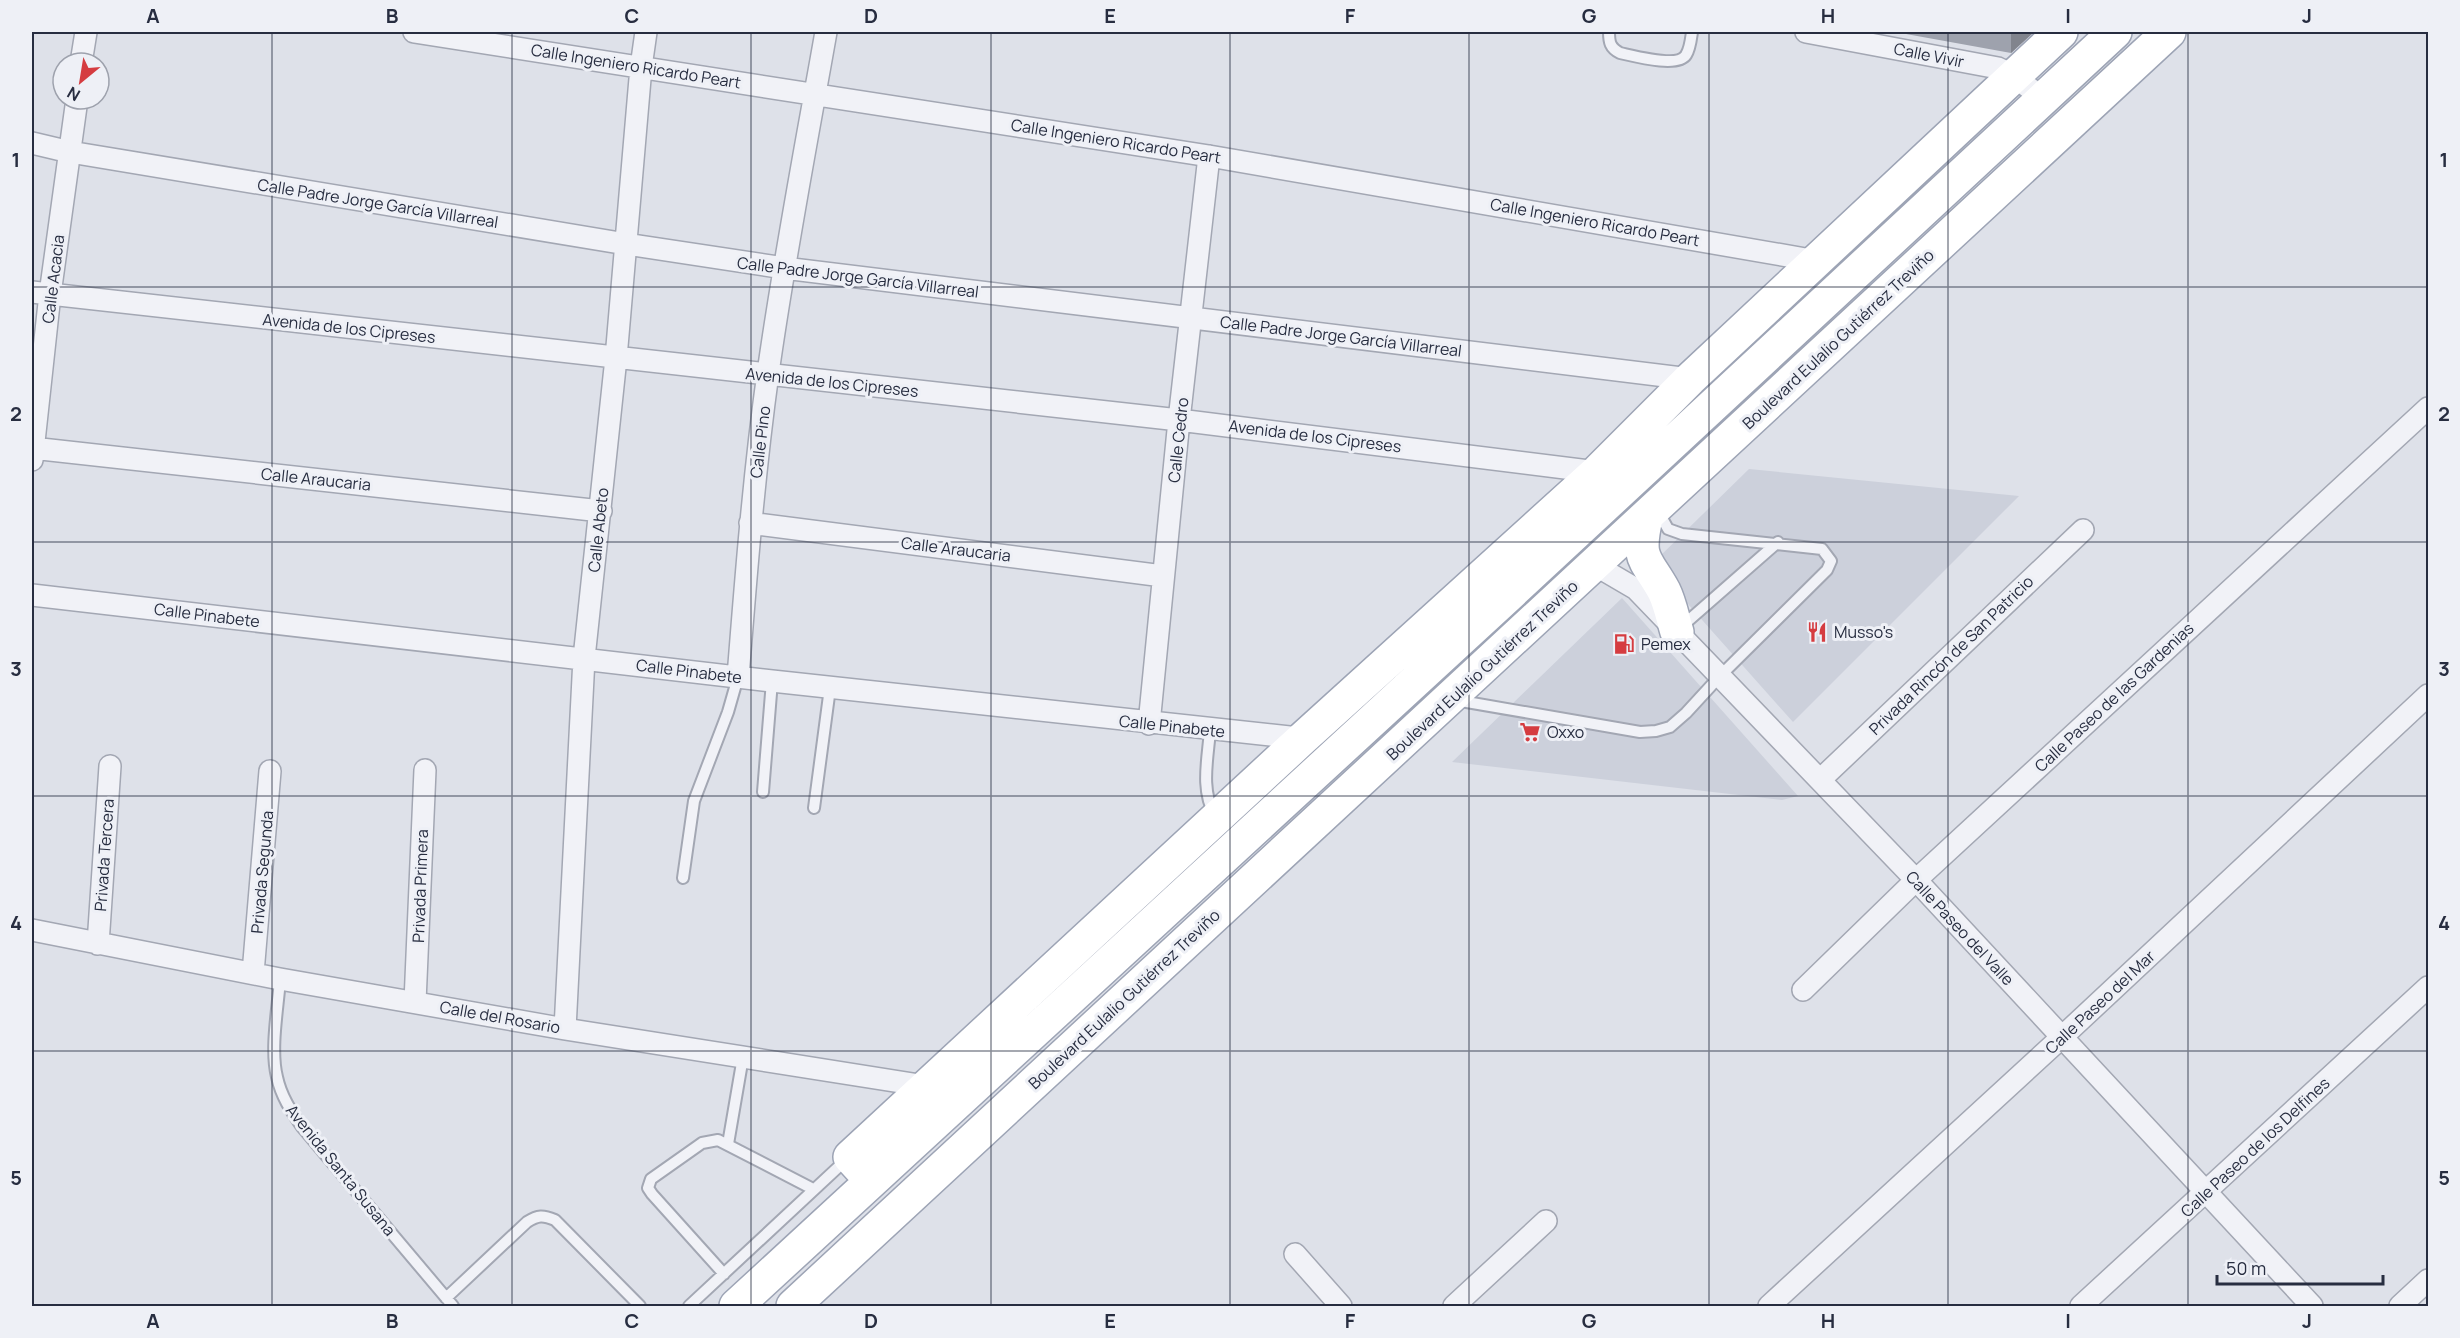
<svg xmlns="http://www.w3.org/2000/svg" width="2460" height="1338" font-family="Manrope,sans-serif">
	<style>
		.built { fill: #ccd0db }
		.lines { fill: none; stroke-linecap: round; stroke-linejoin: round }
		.service-casing { stroke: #a3a7b3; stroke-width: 14 }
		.minor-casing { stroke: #a3a7b3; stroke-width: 24 }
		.primary-casing { stroke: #9da4b5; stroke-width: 36 }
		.service { stroke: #f1f2f7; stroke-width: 10 }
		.minor { stroke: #f1f2f7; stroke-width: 21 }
		.primary { stroke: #fff; stroke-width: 33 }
		.wall { fill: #9ea2ad }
		.shaded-wall { fill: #81848d }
		.grid { fill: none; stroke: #272d40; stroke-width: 1.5; stroke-opacity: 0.55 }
		.labels { text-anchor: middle; stroke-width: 6; stroke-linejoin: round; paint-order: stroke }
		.street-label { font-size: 16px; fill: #272d40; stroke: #eef0f6 }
		.poi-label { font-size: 16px; fill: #272d40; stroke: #eef0f6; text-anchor: start }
		.neatline { fill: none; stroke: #272d40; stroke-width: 2 }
		.grid-label { font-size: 20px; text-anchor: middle; font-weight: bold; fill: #272d40 }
	</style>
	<rect width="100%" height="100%" fill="#dee1e9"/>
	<path class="built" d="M1749 469 2019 496 1793 722 1679 594 1656 560Z
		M1622 598 1798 796 1782 800 1452 762Z"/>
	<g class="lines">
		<g class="service-casing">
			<path id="service" d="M1609 32C1609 42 1610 48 1620 53 1634 56 1678 68 1686 55 1690 49 1691 39 1692 32
				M1681 627 1778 542
				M1455 700 1640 732 1656 731 1670 727 1686 713 1720 676 1827 570 1831 561 1822 549 1682 534 1668 529 1658 511
				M1210 730C1208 758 1200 790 1215 815
				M763 792 772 681
				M814 808 830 688
				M683 878 694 801 728 712 738 677
				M280 979C278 1008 270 1049 277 1077 281 1096 291 1111 302 1127L453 1306
				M728 1144 743 1057
				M724 1274 652 1194 648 1188 651 1179 702 1143 718 1140 813 1189
				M446 1298 527 1222C538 1215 543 1215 555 1220L640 1306
				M689 1306 847 1159"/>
		</g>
		<g class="minor-casing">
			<path id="minor" d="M414 32 1209 156 1817 261
				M1806 32 1998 68 2013 75 2043 99
				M81 63 86 32
				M32 143 70 152 626 244 784 268 1690 379
				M32 292 1179 420 1605 473
				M32 448 601 511
				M32 460 50 294 77 99
				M750 523 1163 576
				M1595 565 1636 589 1916 880 2312 1306
				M32 595 772 681 1308 739
				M738 677C746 575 754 474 768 373 784 259 806 145 826 32
				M1149 724 1179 420 1209 156
				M1820 780 2083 530
				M32 930 280 979 565 1029 932 1087
				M98 944 110 766
				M253 973 270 771
				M1803 990 1916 880 2428 408
				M415 1002 425 770
				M565 1029 584 658 616 358 641 67 646 32
				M1295 1254 1341 1306
				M1454 1306 1546 1221
				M1769 1306 2062 1037 2428 695
				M2081 1306 2428 987
				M2400 1306 2428 1280"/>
		</g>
		<g class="primary-casing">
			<path id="primary" d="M1646 518C1636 561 1646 558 1664 591 1670 603 1673 619 1677 632
				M871 1180 850 1157 1302 739 1598 471 1690 379 2061 32
				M736 1306 1512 592 2115 32
				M793 1306 2169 32"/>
		</g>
		<use href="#service" class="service"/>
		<use href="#minor" class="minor"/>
		<use href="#primary" class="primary"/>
	</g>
	<path class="wall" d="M1895 32H2034L2011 53Z"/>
	<path class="shaded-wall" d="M2011 32H2034L2011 53Z"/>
	<path class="grid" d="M272 32V1306M512 32V1306M751 32V1306M991 32V1306M1230 32V1306M1469 32V1306M1709 32V1306M1948 32V1306M2188 32V1306M32 287H2428M32 542H2428M32 796H2428M32 1051H2428"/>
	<defs>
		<g id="restaurant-bare" transform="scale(1.62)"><path d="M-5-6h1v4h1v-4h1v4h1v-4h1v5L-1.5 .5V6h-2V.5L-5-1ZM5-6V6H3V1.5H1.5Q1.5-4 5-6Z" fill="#d53c40" stroke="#eef0f6" stroke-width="2.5" paint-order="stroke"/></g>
		<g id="fuel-bare" transform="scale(1.62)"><path d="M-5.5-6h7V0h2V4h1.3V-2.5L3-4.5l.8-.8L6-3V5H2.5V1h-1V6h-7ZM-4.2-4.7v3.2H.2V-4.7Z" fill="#d53c40" stroke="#eef0f6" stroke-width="2.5" paint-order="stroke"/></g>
		<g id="supermarket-bare" transform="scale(1.62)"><path d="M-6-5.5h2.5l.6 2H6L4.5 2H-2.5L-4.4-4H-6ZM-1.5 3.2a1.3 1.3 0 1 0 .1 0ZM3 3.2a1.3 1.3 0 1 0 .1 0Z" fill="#d53c40" stroke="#eef0f6" stroke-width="2.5" paint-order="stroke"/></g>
	</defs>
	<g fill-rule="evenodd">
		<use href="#restaurant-bare" x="1817" y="632"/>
		<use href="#fuel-bare" x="1624" y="644"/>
		<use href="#supermarket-bare" x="1530" y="732"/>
	</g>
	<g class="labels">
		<g class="street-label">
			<text transform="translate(1929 55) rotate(11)" y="6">Calle Vivir</text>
			<text transform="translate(636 66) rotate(9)" y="6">Calle Ingeniero Ricardo Peart</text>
			<text transform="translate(1116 141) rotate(9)" y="6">Calle Ingeniero Ricardo Peart</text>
			<text transform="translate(378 203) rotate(9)" y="6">Calle Padre Jorge García Villarreal</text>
			<text transform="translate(1595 222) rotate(10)" y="6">Calle Ingeniero Ricardo Peart</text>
			<text transform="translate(858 277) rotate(7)" y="6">Calle Padre Jorge García Villarreal</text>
			<text transform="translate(53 279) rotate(-83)" y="6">Calle Acacia</text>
			<text transform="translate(349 328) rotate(6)" y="6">Avenida de los Cipreses</text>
			<text transform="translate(1341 336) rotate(7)" y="6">Calle Padre Jorge García Villarreal</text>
			<text transform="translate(1838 339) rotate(-43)" y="6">Boulevard Eulalio Gutiérrez Treviño</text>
			<text transform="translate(832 382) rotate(6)" y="6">Avenida de los Cipreses</text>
			<text transform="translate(1315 436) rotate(7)" y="6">Avenida de los Cipreses</text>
			<text transform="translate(1178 440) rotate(-84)" y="6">Calle Cedro</text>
			<text transform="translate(760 442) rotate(-83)" y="6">Calle Pino</text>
			<text transform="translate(316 479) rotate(6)" y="6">Calle Araucaria</text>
			<text transform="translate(598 530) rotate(-84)" y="6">Calle Abeto</text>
			<text transform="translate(956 549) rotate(7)" y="6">Calle Araucaria</text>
			<text transform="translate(207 615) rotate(7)" y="6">Calle Pinabete</text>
			<text transform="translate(1951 655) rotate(-44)" y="6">Privada Rincón de San Patricio</text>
			<text transform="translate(1482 670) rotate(-43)" y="6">Boulevard Eulalio Gutiérrez Treviño</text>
			<text transform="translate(689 671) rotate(7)" y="6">Calle Pinabete</text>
			<text transform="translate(2114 697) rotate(-43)" y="6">Calle Paseo de las Gardenias</text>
			<text transform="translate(1172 726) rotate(6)" y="6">Calle Pinabete</text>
			<text transform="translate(104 855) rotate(-86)" y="6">Privada Tercera</text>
			<text transform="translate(262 872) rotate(-85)" y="6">Privada Segunda</text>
			<text transform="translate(420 886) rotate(-88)" y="6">Privada Primera</text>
			<text transform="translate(1960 928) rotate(47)" y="6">Calle Paseo del Valle</text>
			<text transform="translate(1124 999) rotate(-43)" y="6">Boulevard Eulalio Gutiérrez Treviño</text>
			<text transform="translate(2100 1002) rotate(-43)" y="6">Calle Paseo del Mar</text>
			<text transform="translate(500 1017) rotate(10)" y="6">Calle del Rosario</text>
			<text transform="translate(2255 1147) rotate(-43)" y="6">Calle Paseo de los Delfines</text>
			<text transform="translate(341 1170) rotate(51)" y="6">Avenida Santa Susana</text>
		</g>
		<g class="poi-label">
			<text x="1834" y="638">Musso's</text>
			<text x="1641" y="650">Pemex</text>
			<text x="1547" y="738">Oxxo</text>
		</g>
	</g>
	<rect width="2460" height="1338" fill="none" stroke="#eef0f6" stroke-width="66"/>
	<g transform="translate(81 81) rotate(210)"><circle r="28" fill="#eef0f6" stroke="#9ea2ad" stroke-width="1.5"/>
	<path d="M0-4.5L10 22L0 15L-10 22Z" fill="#d53c40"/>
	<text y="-9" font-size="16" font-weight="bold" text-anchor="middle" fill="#272d40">N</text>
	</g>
	<path d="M2217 1275v9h166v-9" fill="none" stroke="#272d40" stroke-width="3"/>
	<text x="2226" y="1275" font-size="18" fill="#272d40" stroke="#eef0f6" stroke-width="4.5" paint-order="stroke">50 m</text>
	<rect x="33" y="33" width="2394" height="1272" class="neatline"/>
	<g class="grid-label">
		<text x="153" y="23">A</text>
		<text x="392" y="23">B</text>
		<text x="632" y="23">C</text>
		<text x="871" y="23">D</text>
		<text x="1110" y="23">E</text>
		<text x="1350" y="23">F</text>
		<text x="1589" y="23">G</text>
		<text x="1828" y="23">H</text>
		<text x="2068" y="23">I</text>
		<text x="2307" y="23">J</text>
		<text x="16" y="167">1</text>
		<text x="2444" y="167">1</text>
		<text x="16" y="421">2</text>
		<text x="2444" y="421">2</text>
		<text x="16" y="676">3</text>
		<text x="2444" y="676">3</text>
		<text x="16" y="930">4</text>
		<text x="2444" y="930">4</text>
		<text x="16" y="1185">5</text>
		<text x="2444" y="1185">5</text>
		<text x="153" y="1328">A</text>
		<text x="392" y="1328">B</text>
		<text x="632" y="1328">C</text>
		<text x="871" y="1328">D</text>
		<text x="1110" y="1328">E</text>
		<text x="1350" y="1328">F</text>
		<text x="1589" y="1328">G</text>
		<text x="1828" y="1328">H</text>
		<text x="2068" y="1328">I</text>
		<text x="2307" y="1328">J</text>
	</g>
</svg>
